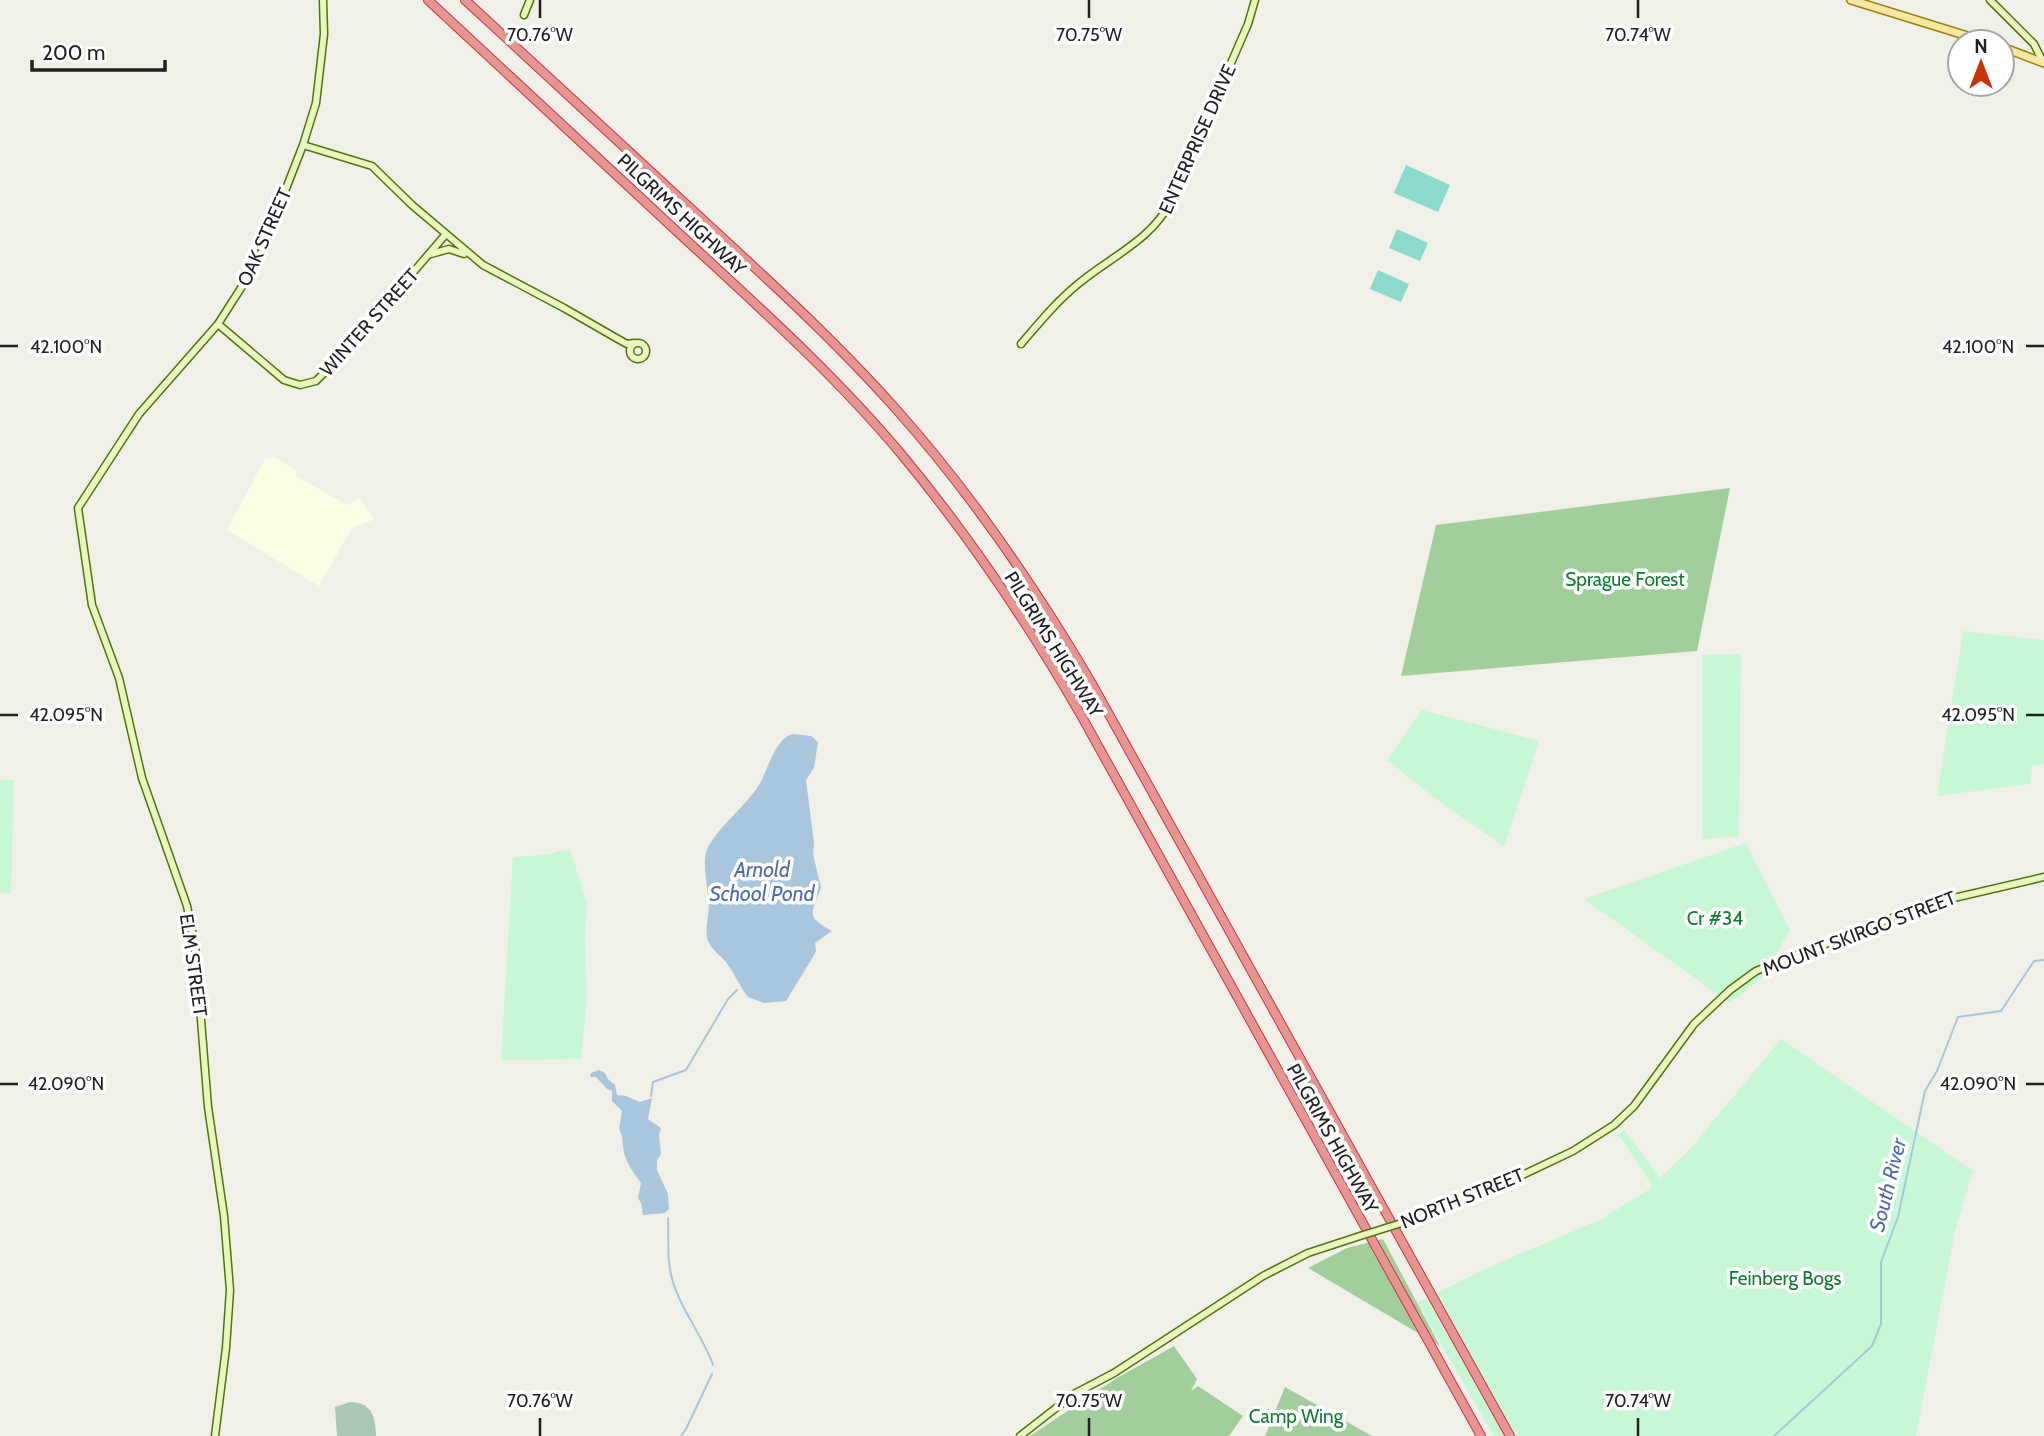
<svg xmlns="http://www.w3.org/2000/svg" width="2044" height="1436" font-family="Cabin,sans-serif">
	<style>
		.education { fill: #f8fee3 }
		.forest { fill: #a2ce9e }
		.cemetery { fill: #aac8b5 }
		.park { fill: #c8f7d6 }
		.pitch { fill: #8adbcd }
		.water { fill: #aac6dc }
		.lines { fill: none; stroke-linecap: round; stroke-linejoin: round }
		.stream { stroke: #aac6dc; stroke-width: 2 }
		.secondary-casing { stroke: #52750a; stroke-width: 9 }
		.primary-casing { stroke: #968507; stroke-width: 10 }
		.highway-casing { stroke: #d42f44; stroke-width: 10 }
		.secondary { stroke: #e8f7bf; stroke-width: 6 }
		.primary { stroke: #f8e6a5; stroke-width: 7 }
		.highway { stroke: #e49693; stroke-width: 8 }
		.secondary-bridge-casing { stroke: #52750a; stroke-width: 9; stroke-linecap: butt }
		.secondary-bridge { stroke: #e8f7bf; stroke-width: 6 }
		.ticks { fill: none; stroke: #212121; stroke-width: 2.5 }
		.labels { text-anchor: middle; stroke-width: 7; stroke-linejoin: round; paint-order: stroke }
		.street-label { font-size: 19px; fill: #212121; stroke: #fff }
		.park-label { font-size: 19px; fill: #117c31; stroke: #fff }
		.water-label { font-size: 21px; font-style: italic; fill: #506bad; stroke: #fff }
		.ticks-label { font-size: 18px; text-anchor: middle; fill: #212121; stroke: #fff; stroke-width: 7; stroke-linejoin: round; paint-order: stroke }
	</style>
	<rect width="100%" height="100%" fill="#f0efe8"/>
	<path class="education" d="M274 456 297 471 296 476 347 505 359 498 375 519 352 528 319 586 227 530 266 457 270 460Z"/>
	<path class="forest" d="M1730 488 1697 651 1401 676 1436 525Z
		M1383 1239 1440 1346 1308 1268 1347 1248Z
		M1174 1346 1197 1379 1191 1391 1198 1386 1243 1416 1229 1436H1030L1117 1378Z
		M1285 1387 1372 1436H1265Z"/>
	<path class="cemetery" d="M350 1402C372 1403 375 1415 376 1436H337L335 1407Z"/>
	<path class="park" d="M1963 631 2044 640V764L2032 766 2030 784 1937 796Z
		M1741 654 1739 837 1702 839V655Z
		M1422 710 1539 741 1504 846 1444 805 1387 760Z
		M0 780H14L11 894 0 893Z
		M1746 843 1790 930 1762 978 1730 1003 1584 899Z
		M570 849 587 904 585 937 587 996 581 1059 501 1060 513 857 544 855Z
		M1781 1039 1973 1171 1955 1231 1916 1436H1494L1417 1303 1489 1267 1602 1219 1648 1190 1652 1185 1620 1137 1615 1136 1627 1128 1626 1132 1660 1178 1690 1149Z"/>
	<path class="pitch" d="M1406 165 1450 185 1438 212 1394 193Z
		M1397 229 1428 243 1420 261 1389 248Z
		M1378 270 1409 284 1401 302 1370 289Z"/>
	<path class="water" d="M793 734 811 736 818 742 814 768 806 780 814 843 813 854 821 888C812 913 804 916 832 931L815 943 816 951 813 957 786 1001 764 1003 748 997C740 987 735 975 728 965 722 956 713 952 708 941 704 930 709 916 709 904 708 888 701 860 708 847 721 824 745 807 759 785 768 770 775 738 793 734Z
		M599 1070 605 1073 608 1079 615 1085 617 1095 626 1096 640 1102 652 1098 648 1119 661 1128 659 1135 661 1154 657 1160V1170L668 1194 669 1209 665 1213 643 1215 641 1203 638 1198 641 1183C633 1172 624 1160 623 1146 622 1138 623 1137 619 1129L622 1111 612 1101V1091L607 1089 596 1077H590L591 1073Z"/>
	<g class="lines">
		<path class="stream" d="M651 1096 653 1082 686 1070 728 999 737 990
			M668 1218C669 1235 667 1253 670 1269 675 1303 702 1333 713 1365
			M681 1436 686 1429 712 1374
			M1774 1436 1872 1346 1881 1324V1262L1898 1217 1925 1091 1937 1071 1958 1017 2001 1011 2034 961 2044 960"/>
		<g class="secondary-casing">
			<path id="secondary" d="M1990 0 2034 44 2043 62
				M524 15 530 0
				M303 145 372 166 412 205 483 265 564 308 618 339 627 344 634 343
				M431 254 449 249 464 254
				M218 324 284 380 300 385 316 381 343 354 446 234
				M630 351a8 8 0 1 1 16 0a8 8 0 1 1-16 0Z
				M1021 344C1039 323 1056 302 1078 284 1110 257 1152 240 1171 201L1248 24 1255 0
				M1408 1221 1512 1180 1573 1151 1614 1125 1634 1106 1694 1024 1730 990 1756 971 1928 904 2044 877
				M215 1436 226 1348 230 1290 224 1216 208 1107 195 945 187 906 142 778 119 678 92 605 78 508 139 414 218 324 257 263 303 145 316 103 324 34 323 0
				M1020 1436 1074 1394 1114 1373 1263 1276 1308 1253 1360 1236"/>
		</g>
		<g class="primary-casing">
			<path id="primary" d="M1851 0 1987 42
				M2002 47 2044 63"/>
		</g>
		<g class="highway-casing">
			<path id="highway" d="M428 0C513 79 599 159 684 238 760 308 836 376 902 455 970 537 1029 625 1082 717L1481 1436
				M465 0C548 77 631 153 714 230 776 287 838 344 895 408 970 492 1034 585 1091 682L1510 1436"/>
		</g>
		<use href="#secondary" class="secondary"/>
		<use href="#primary" class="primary"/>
		<use href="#highway" class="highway"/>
		<g class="secondary-bridge-casing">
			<path id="secondary-bridge" d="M1360 1236 1408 1221"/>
		</g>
		<use href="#secondary-bridge" class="secondary-bridge"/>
	</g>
	<path class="ticks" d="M540 0V18M1089 0V18M1638 0V18M0 346H18M2026 346H2044M0 715H18M2026 715H2044M0 1084H18M2026 1084H2044M540 1418V1436M1089 1418V1436M1638 1418V1436"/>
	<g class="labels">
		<g class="street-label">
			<text transform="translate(1197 139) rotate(-66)" y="7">ENTERPRISE DRIVE</text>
			<text transform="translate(682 214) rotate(43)" y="7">PILGRIMS HIGHWAY</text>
			<text transform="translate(264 237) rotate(-66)" y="7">OAK STREET</text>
			<text transform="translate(369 322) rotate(-48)" y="7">WINTER STREET</text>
			<text transform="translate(1054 644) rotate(58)" y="7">PILGRIMS HIGHWAY</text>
			<text transform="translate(1859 933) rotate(-21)" y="7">MOUNT SKIRGO STREET</text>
			<text transform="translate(194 965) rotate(82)" y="7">ELM STREET</text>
			<text transform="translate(1333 1138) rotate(61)" y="7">PILGRIMS HIGHWAY</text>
			<text transform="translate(1462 1198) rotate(-22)" y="7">NORTH STREET</text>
		</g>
		<g class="park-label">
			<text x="1625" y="586">Sprague Forest</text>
			<text x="1715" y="925">Cr #34</text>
			<text x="1785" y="1285">Feinberg Bogs</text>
			<text x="1296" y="1423">Camp Wing</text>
		</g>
		<g class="water-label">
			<text x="762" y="877">Arnold<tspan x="762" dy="24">School Pond</tspan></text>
			<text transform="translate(1888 1185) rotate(-76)" y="7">South River</text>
		</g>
	</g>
	<g class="ticks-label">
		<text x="540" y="41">70.76°W</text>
		<text x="1089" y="41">70.75°W</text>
		<text x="1638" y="41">70.74°W</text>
		<text x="66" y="353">42.100°N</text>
		<text x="1978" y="353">42.100°N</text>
		<text x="66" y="721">42.095°N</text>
		<text x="1978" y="721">42.095°N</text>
		<text x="66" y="1090">42.090°N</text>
		<text x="1978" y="1090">42.090°N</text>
		<text x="540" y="1407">70.76°W</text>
		<text x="1089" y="1407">70.75°W</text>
		<text x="1638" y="1407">70.74°W</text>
	</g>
	<g transform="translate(1981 63)"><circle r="33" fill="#ffffff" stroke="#a6a6a6" stroke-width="2"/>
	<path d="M0-5L12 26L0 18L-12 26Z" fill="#c83209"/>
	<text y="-10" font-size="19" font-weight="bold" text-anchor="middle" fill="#212121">N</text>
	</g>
	<path d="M32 60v10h133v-10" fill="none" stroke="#212121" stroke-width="3.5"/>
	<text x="42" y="60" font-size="21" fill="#212121" stroke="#ffffff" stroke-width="5" paint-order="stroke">200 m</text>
</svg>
